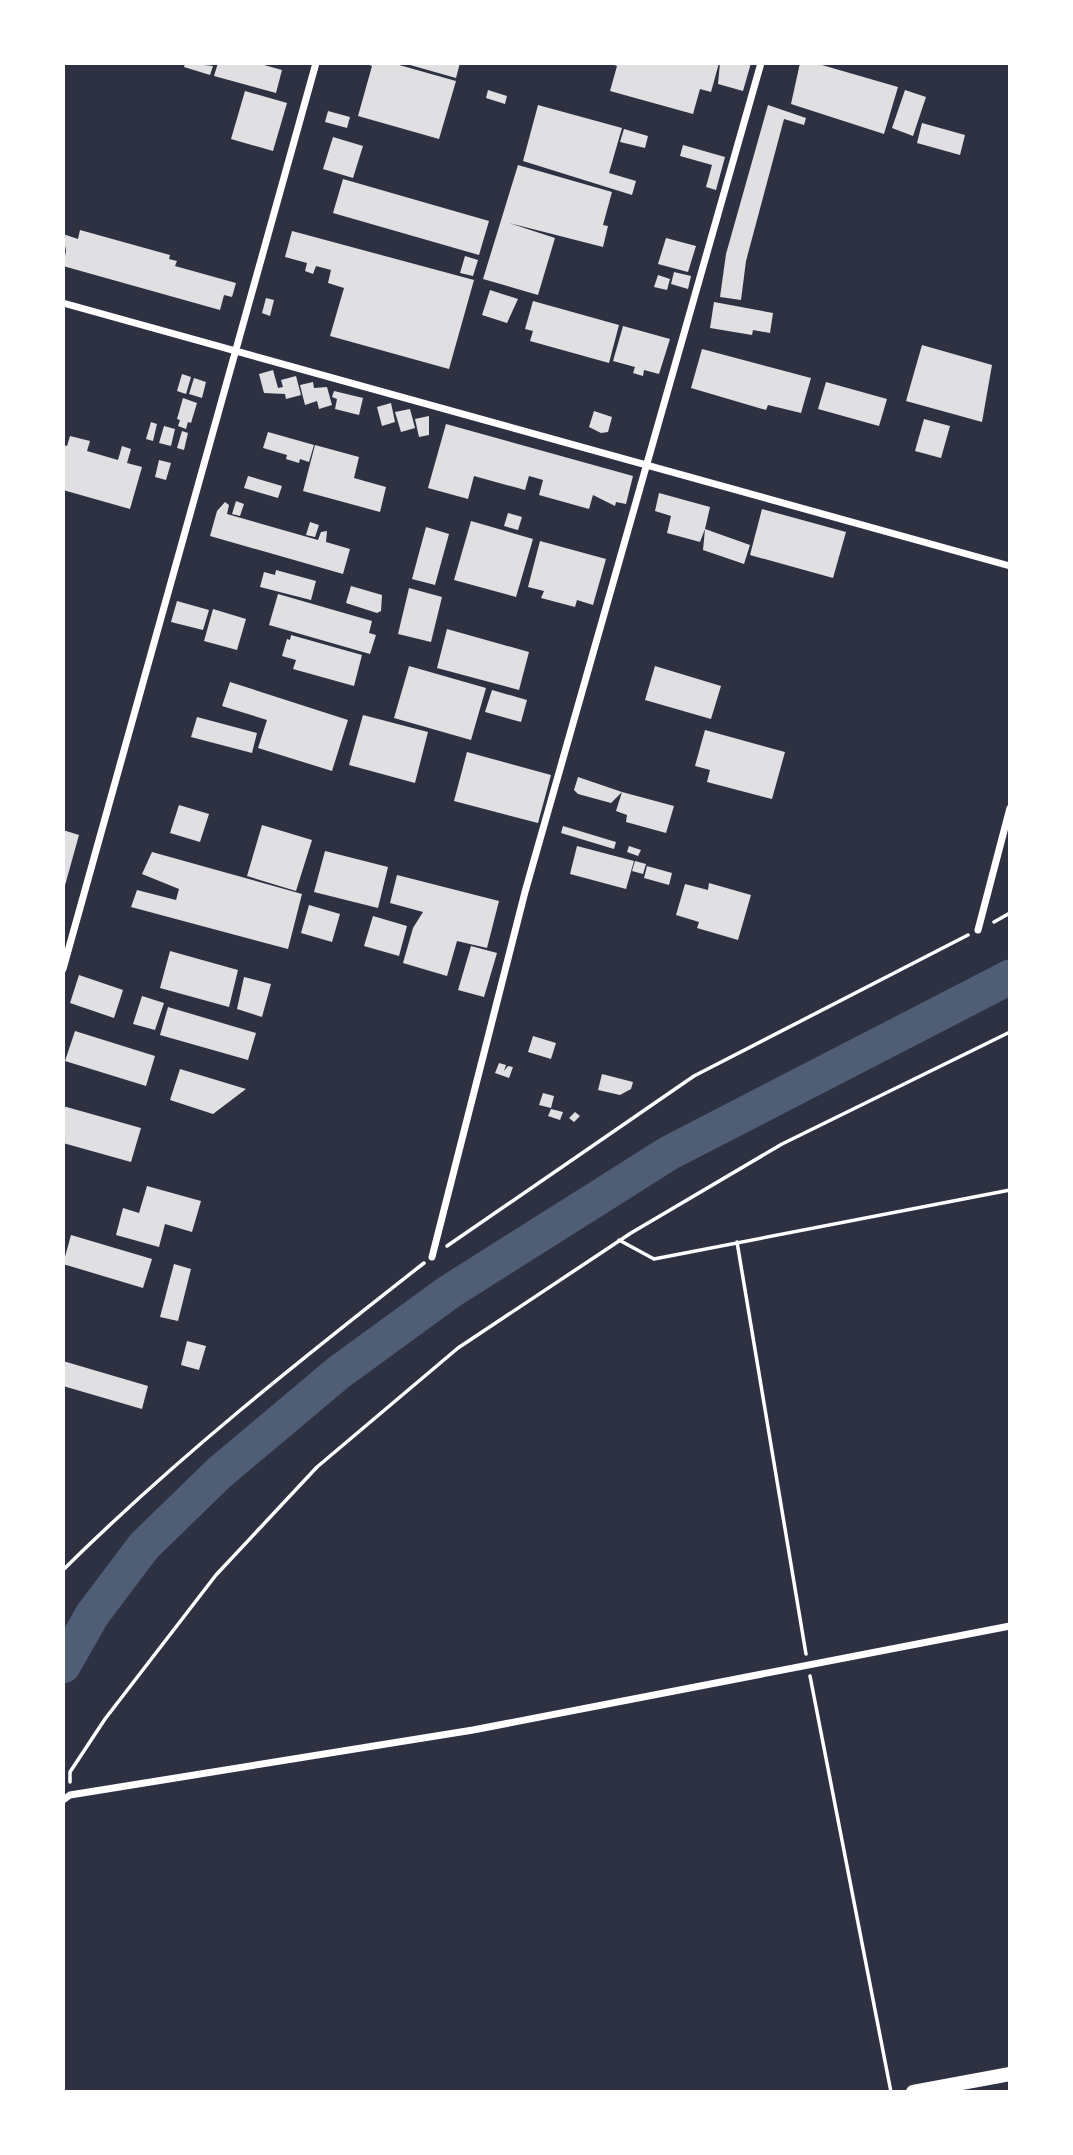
<svg xmlns="http://www.w3.org/2000/svg" width="1073" height="2155" font-family="Signika,sans-serif">
	<style>
		.lines { fill: none; stroke-linecap: round; stroke-linejoin: round }
		.river { stroke: #4f5d75; stroke-width: 35 }
		.building { fill: #e0e0e3 }
		.path { stroke: #fff; stroke-width: 3.5 }
		.minor { stroke: #fff; stroke-width: 7 }
		.secondary { stroke: #fff; stroke-width: 14 }
	</style>
	<rect width="100%" height="100%" fill="#2d3142"/>
	<g class="lines">
		<path class="river" d="M63 1666 92 1615 144 1546 219 1473 338 1373 449 1292 669 1153 1010 977"/>
	</g>
	<path class="building" d="M185 63 213 66 210 75 184 67Z
		M218 63H257L282 70 276 93 214 76Z
		M364 63H392L456 81 439 139 358 116 372 66Z
		M403 63H460L456 78Z
		M609 63H719L711 92 700 89 693 114 610 91 617 66Z
		M720 63H751L743 91 718 84Z
		M800 63H815L898 87 884 134 791 104Z
		M488 90 507 96 505 104 486 98Z
		M905 90 926 97 913 136 892 128Z
		M245 91 287 103 273 151 231 139Z
		M538 105 622 128 609 173 636 181 632 195 523 161Z
		M768 105 806 118 804 125 784 119 746 261 741 300 720 297 726 254Z
		M328 111 350 117 347 128 325 122Z
		M922 123 965 135 960 155 917 143Z
		M624 129 648 136 645 148 620 142Z
		M333 137 363 146 353 178 323 169Z
		M683 145 725 157 716 190 706 187 712 165 680 156Z
		M518 165 612 192 603 225 608 226 603 247 509 223 555 238 538 295 483 279Z
		M343 179 489 221 479 255 333 213Z
		M80 230 170 255 169 259 177 261 175 266 236 283 232 297 224 295 220 310 63 266 66 251 63 234 78 239Z
		M292 231 474 280 449 369 330 336 344 288 328 283 331 270 316 266 313 274 305 271 307 263 285 257Z
		M666 238 696 246 688 272 658 264Z
		M465 256 478 260 473 276 460 273Z
		M674 272 691 276 688 289 671 284Z
		M658 275 670 279 667 290 654 287Z
		M490 290 518 299 507 323 482 315Z
		M266 298 274 300 270 316 262 313Z
		M533 301 619 325 609 363 530 341 533 331 525 329Z
		M714 302 773 313 770 333 753 330 752 335 710 328Z
		M623 326 670 339 659 374 644 370 643 376 633 373 635 367 613 361Z
		M922 345 992 365 982 422 906 401Z
		M702 349 811 378 801 413 768 405 766 410 691 388Z
		M273 370 278 388 283 387 281 380 296 376 301 395 286 399 285 394 264 393 259 374Z
		M182 374 191 377 186 394 177 391Z
		M194 378 206 382 202 398 189 394Z
		M313 382 314 388 327 387 332 405 319 409 317 401 305 405 300 385Z
		M826 382 887 399 879 426 818 409Z
		M334 391 363 398 359 415 335 409 337 399 332 397Z
		M183 398 197 403 191 423 188 422 186 429 178 426 180 420 177 419Z
		M391 403 395 422 382 426 377 407Z
		M410 409 415 428 401 432 395 412Z
		M594 411 612 417 608 432 601 433 589 427Z
		M429 416V435L419 437 415 419Z
		M924 419 950 426 941 458 915 451Z
		M151 422 157 424 153 441 146 439Z
		M446 424 633 476 626 504 616 502 615 506 593 495 589 509 539 495 543 480 529 476 525 490 474 476 468 499 428 488Z
		M164 426 175 429 171 446 159 443Z
		M182 431 188 433 184 450 177 448Z
		M268 432 314 445 309 462 300 459 299 463 286 459 287 455 263 448Z
		M70 436 90 441 87 451 118 460 122 446 131 449 127 463 142 467 130 509 63 490V445L67 446Z
		M315 445 359 457 354 478 386 487 380 512 303 491Z
		M159 460 171 463 166 480 155 477Z
		M248 476 282 486 278 498 244 488Z
		M659 493 710 507 705 529 750 545 744 564 703 550 705 529 700 542 667 533 671 516 655 511Z
		M236 501 244 504 240 516 232 514Z
		M225 502 229 505 227 514 318 540 321 532 327 531 326 542 350 549 343 574 210 536 217 511Z
		M762 509 846 532 833 578 750 555Z
		M508 513 522 517 518 530 504 526Z
		M471 521 533 539 516 597 454 580Z
		M310 522 319 525 315 537 306 535Z
		M426 527 449 534 435 585 412 579Z
		M540 541 606 559 593 605 577 600 575 607 541 598 544 591 528 587Z
		M276 570 316 581 311 600 260 587 264 572 275 575Z
		M351 586 382 595 381 611 377 613 346 603Z
		M409 588 442 597 431 642 398 634Z
		M278 594 372 621 369 633 376 635 370 654 269 625Z
		M177 601 209 610 203 630 171 622Z
		M213 609 246 619 237 650 204 641Z
		M447 629 529 652 519 690 437 668Z
		M291 635 362 655 354 686 293 669 296 660 282 656 287 639 290 640Z
		M409 666 486 688 471 740 394 718Z
		M655 666 721 686 711 719 645 700Z
		M230 682 348 720 332 771 258 748 267 720 222 706Z
		M492 690 527 700 521 722 485 712Z
		M363 715 428 732 415 783 349 765Z
		M197 717 257 733 252 753 191 737Z
		M705 730 785 752 772 799 707 782 710 770 695 766Z
		M467 752 551 775 538 823 454 801Z
		M578 777 622 792 611 803 578 794 574 790Z
		M622 792 674 806 666 833 626 822 627 815 616 811Z
		M179 805 209 814 200 842 170 833Z
		M262 825 312 840 296 891 247 876Z
		M563 826 616 842 614 849 561 833Z
		M63 830 79 835 64 889H63Z
		M577 846 634 861 626 889 570 874Z
		M629 846 641 850 638 856 627 852Z
		M325 851 388 867 378 908 314 892Z
		M152 852 302 894 288 949 131 907 137 890 176 900 179 889 142 874Z
		M635 861 646 864 643 874 632 871Z
		M647 866 672 873 669 885 644 878Z
		M397 875 499 901 487 948 457 941 447 976 403 963 413 928 423 912 390 903Z
		M709 883 751 895 738 940 697 928 699 922 676 915 685 884 708 890Z
		M309 905 340 914 332 942 301 933Z
		M373 916 407 926 399 956 364 946Z
		M471 946 497 953 484 997 458 990Z
		M170 951 238 970 229 1007 160 988Z
		M79 975 123 990 114 1018 70 1003Z
		M244 977 271 984 262 1017 237 1009Z
		M142 996 164 1003 155 1030 133 1024Z
		M168 1007 256 1033 248 1060 160 1035Z
		M75 1031 155 1056 146 1086 65 1061Z
		M533 1036 556 1043 551 1059 528 1052Z
		M499 1063 506 1065 504 1071 508 1066 513 1067 509 1078 495 1073Z
		M180 1069 246 1089 213 1114 170 1100Z
		M602 1074 633 1082 631 1089 620 1095 598 1090Z
		M543 1093 554 1096 551 1108 539 1105Z
		M63 1106 141 1128 131 1162 63 1143Z
		M551 1109 563 1112 560 1120 548 1116Z
		M575 1112 580 1116 574 1122 569 1118Z
		M147 1186 201 1201 192 1232 165 1224 159 1247 116 1235 123 1208 139 1213Z
		M71 1235 152 1259 143 1288 63 1264Z
		M174 1264 191 1269 178 1321 160 1317Z
		M187 1341 206 1346 199 1370 181 1365Z
		M63 1361 148 1386 142 1409 63 1386Z"/>
	<g class="lines">
		<path class="path" d="M994 922 1010 913
			M619 1240 654 1259 1010 1190
			M737 1242 806 1654
			M447 1246 694 1076 968 935
			M63 1570C176 1458 299 1361 424 1263
			M810 1676 891 2092
			M70 1782V1772L105 1719 216 1575 317 1467 458 1348 631 1233 782 1144 1010 1032"/>
		<path class="minor" d="M63 303 1010 566
			M978 930 1010 808
			M63 969 316 63
			M432 1257 525 892 761 63
			M63 1800 70 1795 473 1730 1010 1626"/>
		<path class="secondary" d="M913 2092 1010 2074"/>
	</g>
	<rect width="1073" height="2155" fill="none" stroke="#ffffff" stroke-width="130"/>
</svg>
